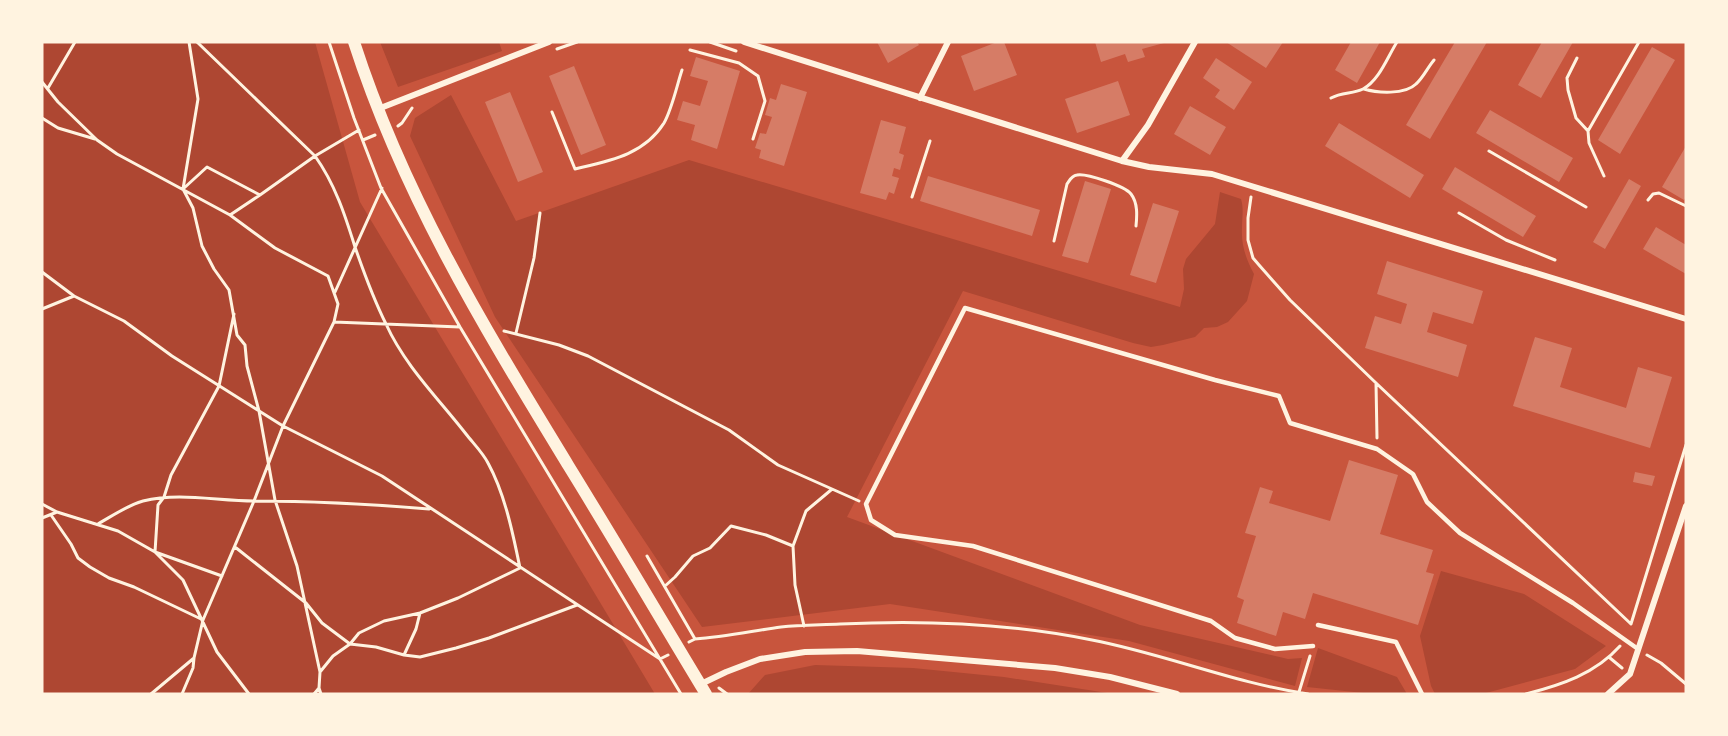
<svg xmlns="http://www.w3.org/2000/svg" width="1728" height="736" font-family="Barlow,sans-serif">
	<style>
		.green { fill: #ae4732 }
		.building { fill: #d67c66 }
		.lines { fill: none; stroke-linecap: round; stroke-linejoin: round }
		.path { stroke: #fff3e0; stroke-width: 3 }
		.service { stroke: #fff3e0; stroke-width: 4.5 }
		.minor { stroke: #fff3e0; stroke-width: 6 }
		.secondary { stroke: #fff3e0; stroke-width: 12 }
	</style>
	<rect width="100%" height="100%" fill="#c8553d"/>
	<path class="green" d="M42 42H315L360 202 655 694H42Z
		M380 42H499L502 51 398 87Z
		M451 95 516 221 689 160 1180 307 1184 289 1183 269 1186 259 1215 224 1220 192 1241 199C1244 209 1242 217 1242 228 1241 245 1246 259 1254 274L1247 301 1228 322 1217 327 1204 328 1195 337 1163 345 1151 347 1133 343 963 291 847 517 1140 625 1288 659 1302 658 1295 686 1129 641 890 604 702 627 495 317 410 136 415 118Z
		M1441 571 1524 594 1606 646 1575 669 1486 693 1435 694 1431 686 1420 636Z
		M1318 648 1397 677 1407 694H1373L1307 687Z
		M815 665 913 668 1004 677 1114 694H748L765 675Z"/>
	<path class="building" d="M877 42H917L919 45 888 63Z
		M997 42H1004L1017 75 974 91 961 56Z
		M1095 42H1164V43L1142 49 1145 57 1128 62 1125 54 1101 62Z
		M1226 42H1283L1266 68Z
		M1351 42H1380L1357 83 1335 70Z
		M1455 42H1487L1430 139 1406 125Z
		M1542 42H1573L1541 98 1518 85Z
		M1652 47 1675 60 1620 154 1598 140Z
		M696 57 740 71 717 149 691 140 695 125 677 120 683 101 700 106 708 81 690 76Z
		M1216 58 1252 82 1234 110 1215 97 1220 90 1203 78Z
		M574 66 606 145 581 155 549 76Z
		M1118 81 1130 115 1077 133 1065 99Z
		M781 84 807 92 784 166 759 158 761 150 755 148 760 133 766 134 772 117 765 115 770 98 776 100Z
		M510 92 543 172 518 182 485 102Z
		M1190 106 1226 127 1210 155 1174 134Z
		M1490 110 1573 158 1559 182 1476 133Z
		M881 120 906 127 899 153 904 155 900 170 894 168 892 176 899 178 894 194 889 192 886 200 860 193Z
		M1339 123 1424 175 1410 198 1325 146Z
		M1686 146V197L1684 200 1662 187Z
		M1455 167 1536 216 1523 237 1442 189Z
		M928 176 1040 210 1032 236 920 201Z
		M1629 179 1641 186 1605 249 1593 242Z
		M1085 181 1111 189 1088 263 1062 256Z
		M1153 203 1179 211 1156 283 1130 275Z
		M1656 227 1686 245V274L1643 249Z
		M1387 261 1483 291 1473 324 1433 312 1427 332 1467 345 1458 377 1365 348 1375 316 1401 324 1407 304 1377 294Z
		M1535 337 1572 348 1560 387 1626 408 1638 367 1672 377 1650 448 1513 406Z
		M1349 460 1398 475 1380 534 1433 550 1426 572 1434 574 1418 625 1313 593 1305 619 1283 612 1276 636 1237 623 1244 600 1237 597 1256 536 1245 533 1260 487 1273 491 1269 503 1330 521Z
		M1635 472 1655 476 1652 486 1633 482Z"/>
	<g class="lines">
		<path class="path" d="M189 42 198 99 183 189 193 208 202 246 214 269 229 290 237 335 245 345 247 366 259 411 275 500 297 566 320 672
			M197 42 315 156C335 184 345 215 355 247 364 273 374 300 386 324 405 366 438 398 466 434 473 443 483 453 488 463 505 494 513 534 520 568
			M329 42 354 118 381 188 460 327 681 694
			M710 42 736 51
			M557 49 577 42
			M690 50 739 63 758 76 765 101 753 139
			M1577 58 1567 78 1568 90 1576 118 1588 131
			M42 82 58 102 97 140 117 154 230 215 275 248 328 276 338 304 334 322 283 426 254 501 203 620 194 658 193 668 182 694
			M48 88 75 42
			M1364 89C1377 93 1405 95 1416 84 1423 78 1428 67 1434 60
			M1331 98C1342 92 1353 94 1363 89 1379 81 1388 56 1397 42
			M552 112 575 169C609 161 644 155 664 123 672 109 677 85 682 70
			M42 118 58 128 95 139
			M398 126 402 123 412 108
			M363 140 375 135
			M1489 151 1586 207
			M1604 176 1589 143 1588 131 1639 42
			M183 189 207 167 260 195 315 156 359 130
			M912 197 930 141
			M1251 197 1248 218V240L1253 258 1259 265 1290 300 1376 383 1631 624
			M1648 200 1653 194 1659 193 1686 206
			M1459 213 1506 240 1555 260
			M230 215 260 195
			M1054 241 1067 184C1070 180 1071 176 1077 175 1086 173 1125 186 1131 194 1138 203 1137 216 1136 226
			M42 272 74 296 124 321 172 356 283 426 382 476 660 659 668 655
			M335 292 382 188
			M42 309 74 296
			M234 314 219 386 171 475 164 497 158 505 155 552 183 580 217 652 249 694
			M334 322 460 327
			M504 331 559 345 588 356 729 430 778 465 859 501
			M516 333 534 258 540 213
			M1376 383 1377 438
			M42 504 57 512 118 531 155 552 222 576
			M51 515 71 544 78 558 90 567 109 578 134 587 201 619
			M42 518 57 512
			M98 524C112 516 128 505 143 501 179 492 217 501 254 501 312 501 370 504 429 509
			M235 547 306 603 322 623 350 644 376 647 404 655 420 657 456 648 489 638 577 605
			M647 556 695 639
			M665 586 675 577 693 556 710 548 731 526 766 535 793 546
			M1631 624 1686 445
			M804 626 795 585 793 546 806 511 831 490
			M689 642 695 639C724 637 752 631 781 627 800 625 820 625 840 624 924 620 1009 623 1092 640 1165 654 1234 683 1308 694
			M404 655 416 629 420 613
			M1647 655 1661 663 1686 684
			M1610 658 1622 668
			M719 688 727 694
			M1299 692 1310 656
			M151 694 194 658
			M314 694 319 688
			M321 694 319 688 320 672 333 656 350 644 359 633 384 621 420 613 458 598 520 568
			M1526 694C1561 685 1595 674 1620 646"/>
		<path class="service" d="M1318 625 1396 642 1422 694
			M1313 646 1275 649 1235 638 1211 621 973 546 895 535 871 520 866 504 965 308 1215 380 1279 396 1290 423 1377 449 1413 474 1427 502 1460 533 1573 603 1638 649"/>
		<path class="minor" d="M744 42 1122 161 1149 167 1212 174 1686 319
			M920 98 948 42
			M378 109 549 42
			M1122 161 1148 125 1195 42
			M701 684 726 672 760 659 805 652 857 651 1055 668 1110 677 1177 694
			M1608 694 1630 674 1686 506"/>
		<path class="secondary" d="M354 42C404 197 484 327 568 465 615 541 660 618 706 694"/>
	</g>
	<rect width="1728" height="736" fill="none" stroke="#fff3e0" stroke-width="87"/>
</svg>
